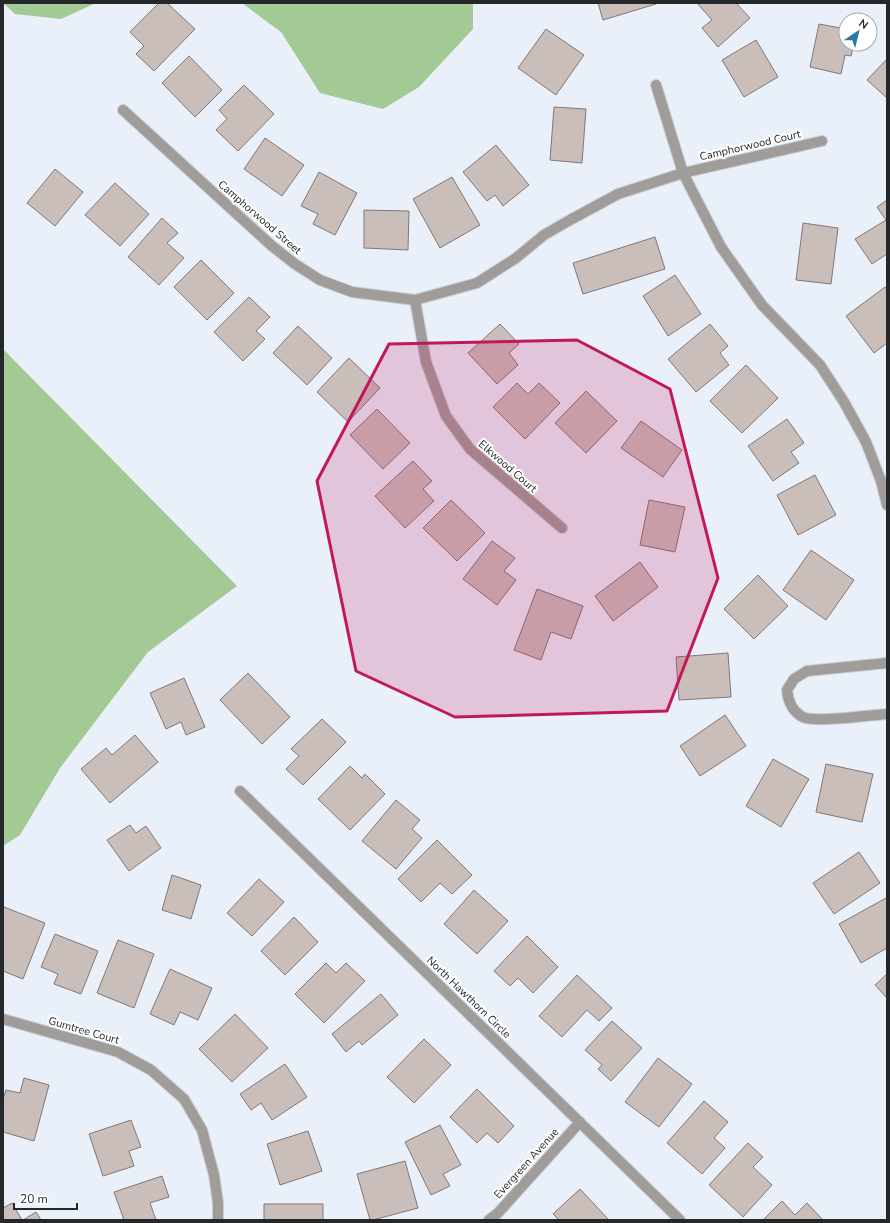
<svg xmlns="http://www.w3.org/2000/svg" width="890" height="1223" font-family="'Nunito Sans',sans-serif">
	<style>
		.green { fill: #a3c995 }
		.building { fill: #cabebb; stroke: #837775 }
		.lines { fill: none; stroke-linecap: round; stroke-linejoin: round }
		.minor-casing { stroke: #c7ccd5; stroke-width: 12 }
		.minor { stroke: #a09c99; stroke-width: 10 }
		.marked { fill: #c2185b; fill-opacity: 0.2; stroke: #c2185b; stroke-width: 3; stroke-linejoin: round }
		.labels { text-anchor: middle; stroke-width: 4; stroke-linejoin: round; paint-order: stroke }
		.street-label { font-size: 11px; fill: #25282b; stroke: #fff }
	</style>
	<rect width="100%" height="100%" fill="#eaf0fa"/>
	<path class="green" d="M3 3H96L61 19 15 14Z
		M242 3H473V29L419 87 383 109 320 93 281 32Z
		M3 349 237 586 148 652 60 768 20 835 3 846Z"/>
	<path class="building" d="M159 3H167L195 29 154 71 136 54 144 46 130 32Z
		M598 3H656V4L603 20Z
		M697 3H736L750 18 718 47 702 28 712 20Z
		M819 24 846 29V44H854L851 56 845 55 841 74 810 67Z
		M546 29 584 55 556 95 518 68Z
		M756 40 778 77 744 97 722 60Z
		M189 56 222 90 195 117 162 83Z
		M887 59V98L867 80Z
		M244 85 274 114 238 151 216 130 227 119 219 110Z
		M554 107 586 109 582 163 550 160Z
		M265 138 304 165 282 196 244 169Z
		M496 145 529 185 503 206 495 195 487 201 463 172Z
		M55 169 83 192 55 226 27 203Z
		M319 172 357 193 335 235 313 224 318 214 301 206Z
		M452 177 480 225 440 248 413 199Z
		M115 183 149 214 120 246 85 215Z
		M887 200V254L872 264 855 239 886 220 877 207Z
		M364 210 409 211 408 250 364 248Z
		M162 218 178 233 167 243 184 258 159 285 128 257Z
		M803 223 838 228 831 284 796 280Z
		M655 237 665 269 583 294 573 263Z
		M201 260 234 293 207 320 174 287Z
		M675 275 701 314 668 336 643 296Z
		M885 287 887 290V343L874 353 846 316Z
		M249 297 270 317 256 331 265 339 243 361 214 332Z
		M500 324 519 344 509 353 518 365 497 384 468 353Z
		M710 324 728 346 720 353 729 365 696 392 668 359Z
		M298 326 332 358 307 385 273 353Z
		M349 358 380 388 348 422 317 392Z
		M746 365 778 398 742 433 710 401Z
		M517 383 528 394 539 383 560 403 525 439 493 407Z
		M586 391 617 421 586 453 555 423Z
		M377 409 410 443 383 469 350 435Z
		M787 419 804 443 791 452 799 463 773 481 748 446Z
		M641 421 682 450 663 477 621 448Z
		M413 461 432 481 423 489 434 501 405 528 375 496Z
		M815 475 836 515 798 535 777 495Z
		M451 500 485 533 457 561 423 528Z
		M649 500 685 507 675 552 640 545Z
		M492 541 515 558 504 571 516 580 497 605 463 579Z
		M811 550 854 580 826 620 783 590Z
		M640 562 658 587 613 621 595 596Z
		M758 575 788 606 754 639 724 609Z
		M537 589 583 606 571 639 551 632 541 660 514 650Z
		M728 653 731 697 679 700 676 657Z
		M248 673 290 717 262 744 220 700Z
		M184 678 205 727 186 735 181 722 166 729 150 693Z
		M725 715 746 746 700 776 680 746Z
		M322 719 346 742 303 785 286 769 299 756 291 749Z
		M135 735 158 762 110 803 81 769 106 748 112 755Z
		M773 759 809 779 781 827 746 806Z
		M826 764 873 774 862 822 816 812Z
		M350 766 362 778 365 774 385 794 350 830 318 799Z
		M396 800 420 820 412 829 422 838 396 869 362 841Z
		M130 825 136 833 146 826 161 848 129 871 107 840Z
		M437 840 472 875 452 894 440 883 421 902 398 879Z
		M859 852 880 883 834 914 813 883Z
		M172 875 201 885 191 919 162 910Z
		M259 879 284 902 252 936 227 913Z
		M474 890 508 921 477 954 444 924Z
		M886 898 887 899V948L861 963 839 924Z
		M4 907 45 923 23 979 3 971V964L4 961 3 960V911Z
		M294 917 318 942 285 975 261 951Z
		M55 934 98 951 81 994 54 984 58 974 41 967Z
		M527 936 558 967 533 993 518 978 510 986 494 971Z
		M118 940 154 954 134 1008 97 993Z
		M326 963 336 973 346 963 365 981 324 1023 295 994Z
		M170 969 212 988 198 1020 180 1012 174 1025 150 1014Z
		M887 974V998L875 985Z
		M577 975 612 1008 599 1021 587 1010 562 1037 539 1016Z
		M381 994 398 1015 362 1045 359 1041 346 1052 332 1034Z
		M235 1014 268 1048 232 1082 199 1049Z
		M612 1021 642 1048 611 1081 598 1069 602 1065 585 1050Z
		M424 1039 451 1065 414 1103 387 1077Z
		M658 1058 692 1084 659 1127 625 1102Z
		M285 1064 307 1097 272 1120 261 1103 251 1110 240 1094Z
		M24 1078 49 1085 34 1141 3 1132V1099L6 1090 20 1093Z
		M477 1089 514 1126 498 1143 487 1133 477 1143 450 1117Z
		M704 1101 728 1122 714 1138 725 1148 702 1174 667 1143Z
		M131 1120 141 1147 129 1151 134 1166 103 1176 89 1134Z
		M440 1125 461 1165 443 1174 450 1186 431 1195 405 1142Z
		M308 1131 322 1171 280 1185 267 1144Z
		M748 1143 763 1157 753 1167 772 1185 743 1217 709 1185Z
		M405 1161 418 1208 373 1220H370L357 1174Z
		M162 1176 169 1197 150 1203 156 1220H124L114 1192Z
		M580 1189 609 1220H559L553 1214Z
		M782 1201 795 1215 807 1203 823 1220H763Z
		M12 1203 22 1220H3V1208Z
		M264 1204H323V1220H264Z
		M36 1212 41 1220H23Z"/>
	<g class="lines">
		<g class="minor-casing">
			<path id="minor" d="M656 85 683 173 721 247 762 305 820 365 844 402 866 442 881 481 887 505
				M123 110 272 246 295 264 320 280 352 292 415 300 477 283 516 258 544 235 570 220 618 194 683 173 822 141
				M415 300 426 362 446 416 470 449 562 528
				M887 663 807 671 794 679 787 690C788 700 791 710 801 716 811 724 871 715 887 714
				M240 791 680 1220
				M3 1019 118 1052 151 1070 184 1099 202 1130 214 1175 218 1203V1220
				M489 1220 498 1213 580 1122"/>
		</g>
		<use href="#minor" class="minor"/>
	</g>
	<path class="marked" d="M577 340 670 389 718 578 667 711 455 717 356 671 317 481 389 344Z"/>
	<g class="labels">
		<g class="street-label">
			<text transform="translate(750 145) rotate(-13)" y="4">Camphorwood Court</text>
			<text transform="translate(260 217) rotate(41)" y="4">Camphorwood Street</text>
			<text transform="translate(508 466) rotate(41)" y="4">Elkwood Court</text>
			<text transform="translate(469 997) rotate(44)" y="4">North Hawthorn Circle</text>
			<text transform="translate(84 1030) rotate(16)" y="4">Gumtree Court</text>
			<text transform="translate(526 1163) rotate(-48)" y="4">Evergreen Avenue</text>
		</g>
	</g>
	<rect width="890" height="1223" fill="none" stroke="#25282b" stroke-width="8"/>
	<g transform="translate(858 32) rotate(35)"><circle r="19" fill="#ffffff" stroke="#a8a9aa"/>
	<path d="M0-3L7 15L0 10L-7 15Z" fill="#2978aa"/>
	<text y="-6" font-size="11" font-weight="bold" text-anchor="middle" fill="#25282b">N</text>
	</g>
	<path d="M14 1203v6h63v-6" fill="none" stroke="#25282b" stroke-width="2"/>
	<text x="20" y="1203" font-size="12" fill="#25282b" stroke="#ffffff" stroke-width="3" paint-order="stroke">20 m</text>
</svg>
